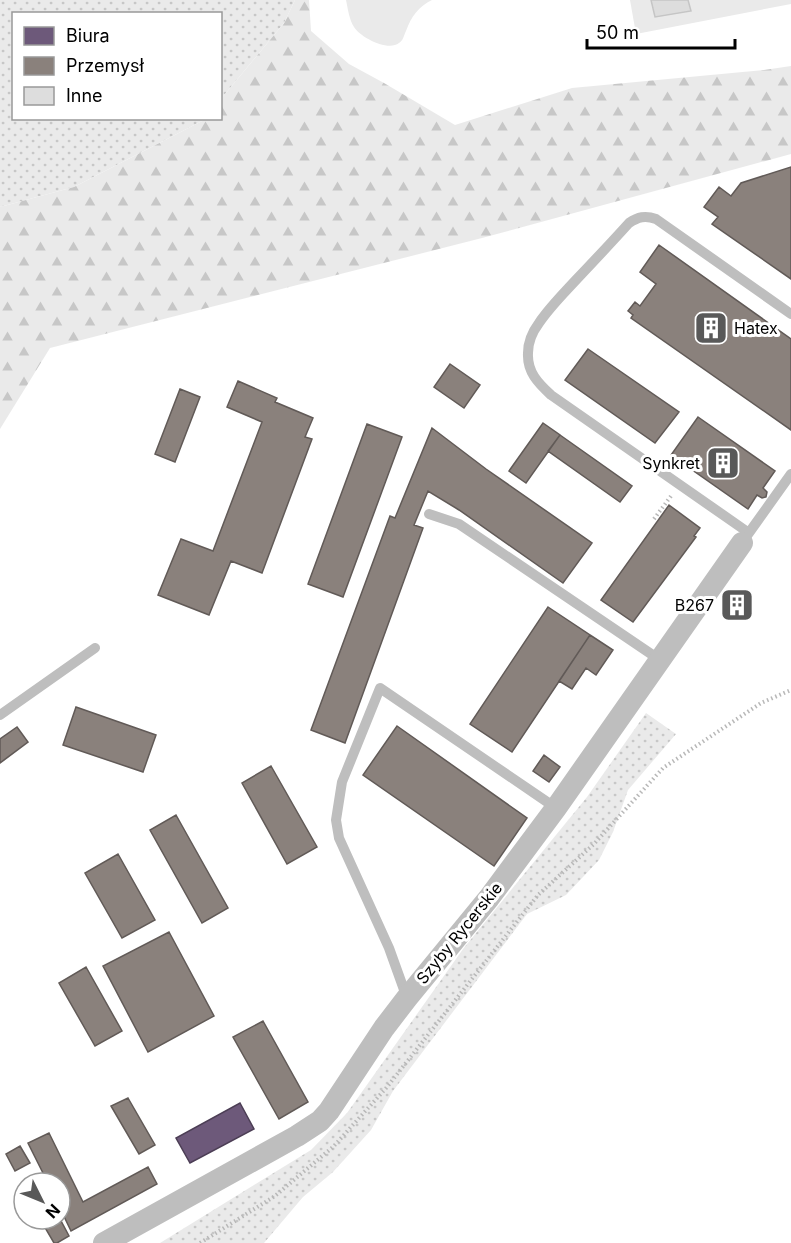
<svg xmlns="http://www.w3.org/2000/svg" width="791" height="1243" font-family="Inter,sans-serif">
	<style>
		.grass { fill: url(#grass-dots) }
		.forest { fill: url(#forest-firs) }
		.pitch { fill: #eaeaea }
		.offices { fill: #6d597a; stroke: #4c3e55; stroke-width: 1.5 }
		.industry { fill: #8a817c; stroke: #615a57; stroke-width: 1.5 }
		.building { fill: #ddd; stroke: #c5c5c5; stroke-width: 1.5 }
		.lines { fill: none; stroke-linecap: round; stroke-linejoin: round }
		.path { stroke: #b8b8b8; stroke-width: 4; stroke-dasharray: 1.5 3; stroke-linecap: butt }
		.lane { stroke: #bebebe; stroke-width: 10 }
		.street { stroke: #bebebe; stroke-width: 22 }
		.labels { text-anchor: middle; stroke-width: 6; stroke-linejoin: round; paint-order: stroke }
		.poi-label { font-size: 16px; fill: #000; stroke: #fff; text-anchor: end }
		.street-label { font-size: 16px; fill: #000; stroke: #fff }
	</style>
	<defs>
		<pattern id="grass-dots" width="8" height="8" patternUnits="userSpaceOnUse" patternTransform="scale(1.5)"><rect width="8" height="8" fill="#eaeaea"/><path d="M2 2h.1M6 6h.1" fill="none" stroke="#c7c7c7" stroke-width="1.8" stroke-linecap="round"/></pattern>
		<pattern id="forest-firs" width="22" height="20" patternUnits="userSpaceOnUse" patternTransform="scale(1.5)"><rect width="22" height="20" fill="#eaeaea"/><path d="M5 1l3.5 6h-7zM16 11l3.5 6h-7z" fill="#c7c7c7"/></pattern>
	</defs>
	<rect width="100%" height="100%" fill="#fff"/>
	<path class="grass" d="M0 0H295L284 23 221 99 220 14H14V118L204 119 202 121 74 187 0 207Z
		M646 713 676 734 628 790 613 832 599 860 566 895 527 914 393 1091 371 1130 333 1172 303 1197 264 1243H160L311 1150 347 1113 463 949 587 797Z"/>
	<path class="forest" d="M295 0H309L311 31 349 64 384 83 455 125 572 88 764 70 791 66V154L482 238 50 348 0 429V207L74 187 202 121 204 119 220 118 221 99 284 23Z"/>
	<path class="pitch" d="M346 0H432C419 6 411 17 406 31 404 35 403 41 399 43 388 52 360 37 354 27 349 19 348 9 346 0Z
		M630 0H791V4L636 34Z"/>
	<path class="offices" d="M240 1103 254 1129 190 1163 176 1138Z"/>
	<path class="industry" d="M791 167V279L712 224 718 217 704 207 719 187 731 196 741 183Z
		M659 245 791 339V430L631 318 633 315 628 311 635 302 640 306 656 284 640 272Z
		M588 349 679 412 655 443 565 380Z
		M450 364 480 385 464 408 434 387Z
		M238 381 277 398 275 402 313 418 305 437 312 439 262 573 231 561 209 615 158 595 181 539 213 551 262 422 227 407Z
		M180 389 200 397 175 462 155 454Z
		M698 417 775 471 763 488 767 492 766 497 762 498 757 495 748 509 671 455Z
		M543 423 560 435 526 483 509 471Z
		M367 424 402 437 343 597 308 584Z
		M432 428 486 469 592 543 563 583 459 510 428 491 414 525 423 528 345 743 311 730 390 516 395 518Z
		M560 435 632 486 620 502 548 451Z
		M669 505 700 528 694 536 696 537 633 622 601 600Z
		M548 607 590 635 512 752 470 724Z
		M590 635 613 650 596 675 586 668 572 689 559 681Z
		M76 707 156 735 143 772 63 745Z
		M397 726 527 818 494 866 363 775Z
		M17 727 28 742 0 763V739Z
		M544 755 560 767 549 782 533 771Z
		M271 766 317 847 287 864 242 783Z
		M176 815 228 908 202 923 150 830Z
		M118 854 155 920 122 938 85 873Z
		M169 932 214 1016 148 1052 103 966Z
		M86 967 122 1031 95 1046 59 983Z
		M263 1021 308 1102 279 1119 233 1037Z
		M128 1098 155 1145 139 1154 111 1106Z
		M49 1133 83 1202 148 1167 157 1184 71 1231 60 1208V1183H48L28 1143Z
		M20 1146 30 1163 15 1171 6 1154Z
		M40 1219H60L69 1236 57 1243H54Z"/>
	<path class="building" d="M651 0H688L691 11 655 17Z
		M737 592 749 600 737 618 724 610Z"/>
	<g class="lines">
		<path class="path" d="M654 519 671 496
			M200 1243 275 1196 334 1146 387 1087 538 895 594 844 663 768 761 703 791 690"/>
		<path class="lane" d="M429 514 459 524 660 660
			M749 533 551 395C538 383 527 372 528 353 528 342 533 331 539 323 549 308 563 294 575 281 593 262 611 243 629 223 638 217 645 215 656 219L791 314
			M746 537 791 474
			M0 715 95 648
			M407 998 389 948 339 838 336 820 342 782 380 688 556 808"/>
		<path class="street" d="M104 1243 297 1136 320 1121 329 1111 384 1028 407 998 489 898 556 808 742 543"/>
	</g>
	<defs>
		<g id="building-square" transform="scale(1.725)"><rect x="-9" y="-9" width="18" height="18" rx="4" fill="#595959" stroke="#fff"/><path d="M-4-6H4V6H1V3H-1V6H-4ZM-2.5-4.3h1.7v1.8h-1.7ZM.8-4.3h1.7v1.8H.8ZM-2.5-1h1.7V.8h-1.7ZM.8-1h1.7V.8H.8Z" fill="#fff"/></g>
	</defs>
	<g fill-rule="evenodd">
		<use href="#building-square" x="711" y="328"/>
		<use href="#building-square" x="723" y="463"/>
		<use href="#building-square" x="737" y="605"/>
	</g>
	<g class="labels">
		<g class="poi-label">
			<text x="734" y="334" text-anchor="start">Hatex</text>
			<text x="700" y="469">Synkret</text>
			<text x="714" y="611">B267</text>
		</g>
		<g class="street-label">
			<text transform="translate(459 933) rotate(-51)" y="6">Szyby Rycerskie</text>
		</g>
	</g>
	<rect x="12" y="12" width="210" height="108" fill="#ffffff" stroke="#999999" stroke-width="1.5"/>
	<rect x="24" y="27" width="30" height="18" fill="#6d597a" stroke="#999999" stroke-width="1.5"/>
	<text x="66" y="42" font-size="18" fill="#000000">Biura</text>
	<rect x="24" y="57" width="30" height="18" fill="#8a817c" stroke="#999999" stroke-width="1.5"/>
	<text x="66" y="72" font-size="18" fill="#000000">Przemysł</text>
	<rect x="24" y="87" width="30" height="18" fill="#dddddd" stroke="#999999" stroke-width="1.5"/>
	<text x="66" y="102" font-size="18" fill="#000000">Inne</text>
	<g transform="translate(42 1201) rotate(133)"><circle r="28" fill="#ffffff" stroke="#999999" stroke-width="1.5"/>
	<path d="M0-4.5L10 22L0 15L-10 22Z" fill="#595959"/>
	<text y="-9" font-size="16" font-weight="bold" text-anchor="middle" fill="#000000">N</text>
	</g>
	<path d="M587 39v9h148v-9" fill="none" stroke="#000000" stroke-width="3"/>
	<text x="596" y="39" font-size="18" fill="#000000" stroke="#ffffff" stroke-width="4.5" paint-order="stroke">50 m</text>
</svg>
